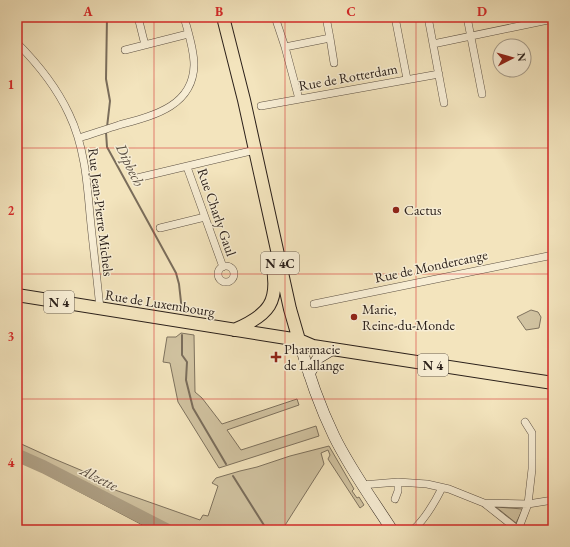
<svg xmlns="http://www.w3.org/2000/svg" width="570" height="547" font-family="'EB Garamond',serif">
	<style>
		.green { fill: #d1c3a1; stroke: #7e725e }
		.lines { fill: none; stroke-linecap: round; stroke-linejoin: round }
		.stream { stroke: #7a6d5b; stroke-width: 2 }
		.river { stroke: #afa186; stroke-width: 13 }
		.street-casing { stroke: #5d5143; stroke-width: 8 }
		.secondary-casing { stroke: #2b201a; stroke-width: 12 }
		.primary-casing { stroke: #2b201a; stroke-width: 14 }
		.street { stroke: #f7edd4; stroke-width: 7 }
		.secondary { stroke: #f7edd4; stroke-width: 11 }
		.primary { stroke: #f3e4bd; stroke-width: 12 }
		.grid { fill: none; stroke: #d62828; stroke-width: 1; stroke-opacity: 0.55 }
		.poi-dot { fill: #8f2418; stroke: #f7edd4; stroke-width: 1.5 }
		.labels { text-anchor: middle; stroke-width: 3; stroke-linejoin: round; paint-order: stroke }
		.shield { fill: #f7edd4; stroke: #685e52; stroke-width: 1 }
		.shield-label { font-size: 13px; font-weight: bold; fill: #2b201a }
		.street-label { font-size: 14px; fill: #2b201a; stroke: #f7edd4 }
		.poi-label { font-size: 14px; fill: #2b201a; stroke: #f7edd4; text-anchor: start }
		.water-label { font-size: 15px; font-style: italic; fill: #594d40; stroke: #f7edd4 }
		.neatline { fill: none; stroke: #d62828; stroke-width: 1.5 }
		.grid-label { font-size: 13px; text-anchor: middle; font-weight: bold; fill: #d62828 }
	</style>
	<rect width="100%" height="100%" fill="#f3e4bd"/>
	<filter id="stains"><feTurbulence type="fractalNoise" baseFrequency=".005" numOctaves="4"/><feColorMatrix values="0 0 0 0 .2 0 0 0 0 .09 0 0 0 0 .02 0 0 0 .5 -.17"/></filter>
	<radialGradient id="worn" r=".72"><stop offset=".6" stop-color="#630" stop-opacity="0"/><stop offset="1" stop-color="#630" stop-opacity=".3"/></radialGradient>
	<path class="green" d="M531 310 538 312 541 317 539 328 526 330 517 317Z
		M181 333 194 335 195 392 202 398 222 424 297 399 299 405 227 430 241 450 316 426 319 436 219 468 178 402 170 363 163 362 167 337H176Z
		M17 442 52 458 102 479 101 485 200 520 203 515 208 516 218 486 212 483 216 478 240 471 257 467 290 456 329 446 354 489 352 491 357 498 359 497 364 505 360 508 328 459 330 455 328 450 321 453 324 464 282 530H152L17 459Z
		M496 507 523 509 516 523Z"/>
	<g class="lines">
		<path class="stream" d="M107 127 110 101 106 79 107 17
			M106 132 107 147 176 273 179 284 182 311
			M182 335V355L187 362 186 380 193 408 226 464
			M233 476 267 530"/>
		<path class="river" d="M17 455 44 467 167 530"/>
		<g class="street-casing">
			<path id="street" d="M138 17 145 45
				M275 17 285 47 299 99
				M395 17 407 79
				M428 17 444 103
				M467 17 482 94
				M330 38 334 63
				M17 43C38 64 56 86 69 114 84 145 87 180 90 215 93 246 97 277 100 309
				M433 44 553 19
				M285 47 330 38 326 17
				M125 50 188 34
				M261 106 439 74
				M79 138C92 134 106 129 119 125 152 116 193 107 194 65 194 49 188 32 184 17
				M187 167 223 267
				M137 178 255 150
				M160 228 205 217
				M218 274a8 8 0 1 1 16 0a8 8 0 1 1-16 0Z
				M314 304 553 255
				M362 485 398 482 427 484 449 489 484 503 518 530
				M395 499 398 491V482
				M484 503 528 504 553 500
				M413 530C426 518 434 504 442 488
				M518 530 528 504 532 469V433L525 422"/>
		</g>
		<g class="secondary-casing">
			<path id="secondary" d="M299 340C308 373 319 405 334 436 350 469 372 499 392 530
				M309 374 318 358 333 349"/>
		</g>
		<g class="primary-casing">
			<path id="primary" d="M223 17 244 100 290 309 299 340
				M17 295 299 340 313 346 553 383
				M234 330C269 315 280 302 272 263"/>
		</g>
		<use href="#street" class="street"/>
		<use href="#secondary" class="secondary"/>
		<use href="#primary" class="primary"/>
	</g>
	<path class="grid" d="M154 17V530M285 17V530M416 17V530M17 148H553M17 274H553M17 399H553"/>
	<g class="poi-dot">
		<circle cx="396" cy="210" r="4"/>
		<circle cx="354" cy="317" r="4"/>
		<path d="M274 351h4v4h4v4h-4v4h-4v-4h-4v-4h4z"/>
	</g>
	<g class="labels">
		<g class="shield">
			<rect x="261" y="252" width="38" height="22" rx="3"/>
			<rect x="44" y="291" width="30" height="22" rx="3"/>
			<rect x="418" y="354" width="30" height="22" rx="3"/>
		</g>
		<g class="shield-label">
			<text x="280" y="268">N 4C</text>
			<text x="59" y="307">N 4</text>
			<text x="433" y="370">N 4</text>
		</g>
		<g class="street-label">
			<text transform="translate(348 77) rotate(-10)" y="5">Rue de Rotterdam</text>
			<text transform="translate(101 212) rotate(83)" y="5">Rue Jean-Pierre Michels</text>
			<text transform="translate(217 212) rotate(71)" y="5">Rue Charly Gaul</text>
			<text transform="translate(431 266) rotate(-12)" y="5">Rue de Mondercange</text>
			<text transform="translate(160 303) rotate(9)" y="5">Rue de Luxembourg</text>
		</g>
		<g class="poi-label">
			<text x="404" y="215">Cactus</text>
			<text x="362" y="314">Marie,<tspan x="362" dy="16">Reine-du-Monde</tspan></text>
			<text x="284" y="354">Pharmacie<tspan x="284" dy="16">de Lallange</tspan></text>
		</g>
		<g class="water-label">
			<text transform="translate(130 165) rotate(64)" y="5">Dipbech</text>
			<text transform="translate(99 478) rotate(27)" y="5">Alzette</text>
		</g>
	</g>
	<rect width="570" height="547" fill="none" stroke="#f3e4bd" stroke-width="44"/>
	<g transform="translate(512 58) rotate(84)"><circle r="19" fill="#f7edd4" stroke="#a59b8a"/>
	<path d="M0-3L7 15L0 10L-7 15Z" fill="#8f2418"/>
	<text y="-6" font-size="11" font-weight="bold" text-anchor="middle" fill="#2b201a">N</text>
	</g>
	<rect x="22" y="22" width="526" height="503" class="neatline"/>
	<g class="grid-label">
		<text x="88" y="16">A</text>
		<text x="219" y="16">B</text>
		<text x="351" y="16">C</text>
		<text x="482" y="16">D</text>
		<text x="11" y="89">1</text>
		<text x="11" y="215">2</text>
		<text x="11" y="341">3</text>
		<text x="11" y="467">4</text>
	</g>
	<rect width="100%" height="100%" filter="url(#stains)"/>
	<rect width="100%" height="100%" fill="url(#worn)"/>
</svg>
